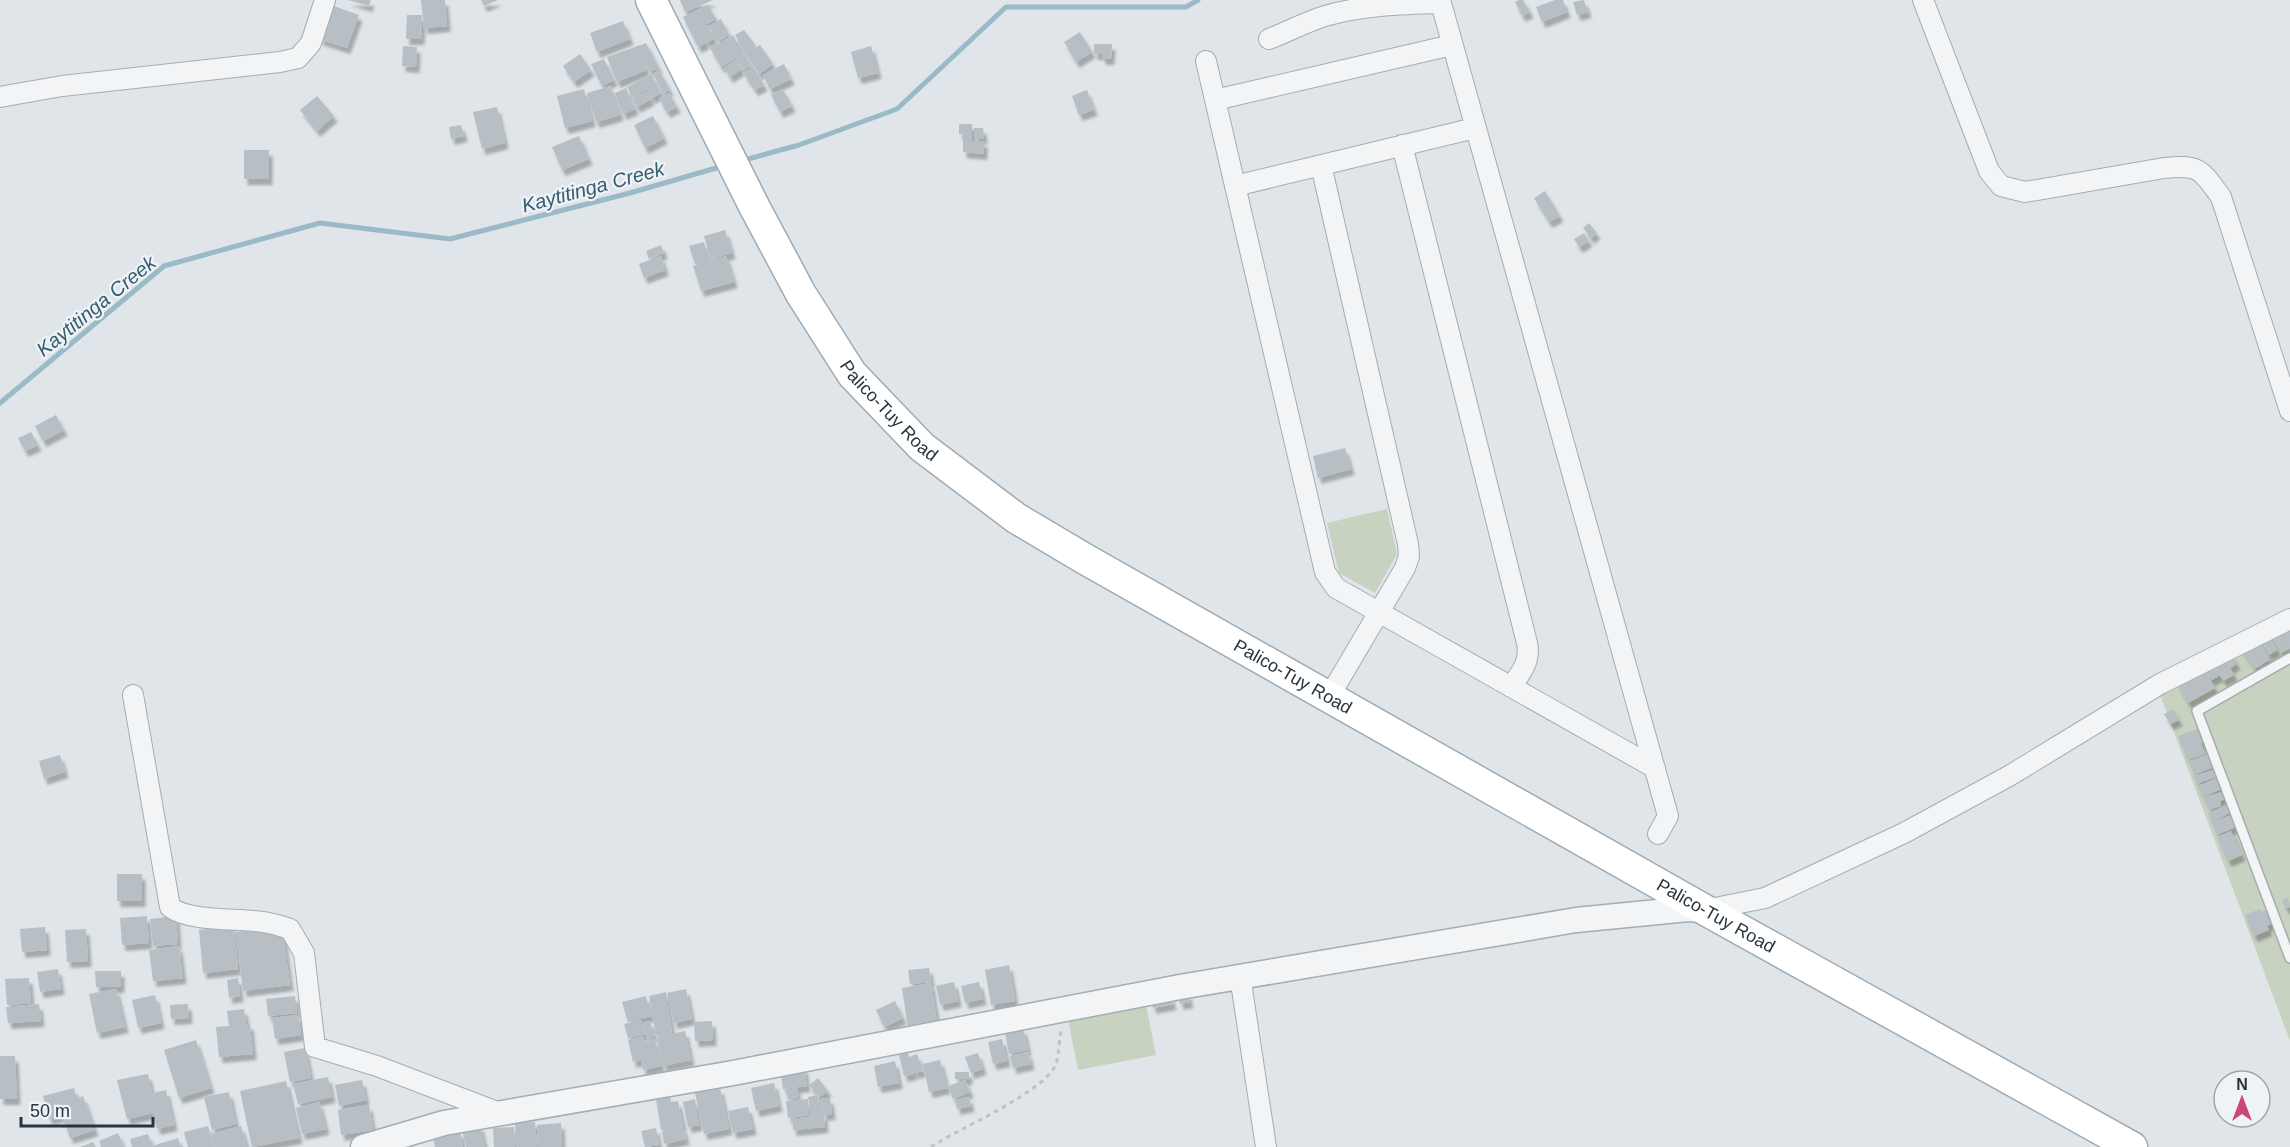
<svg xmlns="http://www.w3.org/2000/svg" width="2290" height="1147" font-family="Arial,sans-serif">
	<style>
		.green { fill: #c8d2c0 }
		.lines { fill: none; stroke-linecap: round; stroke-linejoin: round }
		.stream { stroke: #9bbac7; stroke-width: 5 }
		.building { fill: #b7bfc5; filter: url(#shadow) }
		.service-casing { stroke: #a4adb2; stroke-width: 12 }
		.minor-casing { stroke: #a4adb2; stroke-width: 22 }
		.tertiary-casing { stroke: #a4adb2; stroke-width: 27 }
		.primary-casing { stroke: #9fabb4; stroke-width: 33 }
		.path { stroke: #bdc2c6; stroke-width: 3; stroke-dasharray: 4.5 4.5; stroke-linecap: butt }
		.service { stroke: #f2f4f6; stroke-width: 9 }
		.minor { stroke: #f2f4f6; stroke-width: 20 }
		.tertiary { stroke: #f2f4f6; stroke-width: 24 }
		.primary { stroke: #fff; stroke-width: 30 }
		.labels { text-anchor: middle; stroke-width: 4.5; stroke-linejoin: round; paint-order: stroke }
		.street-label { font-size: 18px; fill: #28353f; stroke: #eff3f6 }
		.water-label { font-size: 20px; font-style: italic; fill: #345c72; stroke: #eff3f6 }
	</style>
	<defs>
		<filter id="shadow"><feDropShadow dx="3.5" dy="6" stdDeviation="1.5" flood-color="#0004"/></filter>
	</defs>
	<rect width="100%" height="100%" fill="#dfe5e8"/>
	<path class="green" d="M1387 509 1397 554 1375 593 1339 573 1327 523Z
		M2290 619V1041L2159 692Z
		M1146 1005 1156 1055 1078 1070 1068 1019Z"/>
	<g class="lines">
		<path class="stream" d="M741 161 799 145 897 109 1006 7H1186L1198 0
			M0 403 164 266 320 223 450 239 630 193 723 166"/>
	</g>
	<path class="building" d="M348 0H371L369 6Z
		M421 0H445L447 26 424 28Z
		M481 0H498L484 6Z
		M680 0H713L685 12Z
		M1519 0H1523L1530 12 1522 16 1515 2Z
		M1555 0H1563L1567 12 1542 22 1536 7Z
		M1584 0 1588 12 1577 15 1573 2Z
		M331 5 359 15 347 48 319 39Z
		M708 5 716 19 699 28 706 43 698 47 683 17Z
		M407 15H422L421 39H406Z
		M721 19 729 35 718 41 709 26Z
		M623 21 630 39 597 52 590 33Z
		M708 25 714 39 707 42 700 29Z
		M744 30 756 46 749 52 760 45 773 64 759 74 741 46 746 43 741 46 735 35Z
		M1080 32 1092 52 1076 62 1064 42Z
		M733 35 744 54 721 67 710 48Z
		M646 43 659 68 650 72 639 51 646 70 617 82 607 57Z
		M1094 44H1112L1111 59H1102V54H1094Z
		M403 46 417 47 416 67 402 66Z
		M871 46 878 73 858 78 851 52Z
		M580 54 591 70 574 82 563 66Z
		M745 55 751 66 744 70 737 59Z
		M604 59 614 80 602 86 591 64Z
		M736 60 742 69 730 77 724 68Z
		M784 64 791 79 770 89 763 75Z
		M753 67 764 85 755 90 743 73Z
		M659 70 670 90 663 93 653 74Z
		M651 74 661 93 652 98 647 89 632 97 627 87Z
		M611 86 620 115 596 122 587 93Z
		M626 88 635 109 623 114 615 93Z
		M584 89 592 121 565 128 557 96Z
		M783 89 792 106 780 112 771 95Z
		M1087 90 1094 110 1079 115 1072 96Z
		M647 91 651 99 637 107 632 98Z
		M669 93 677 107 667 112 659 99Z
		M317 96 334 116 317 131 300 110Z
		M497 107 505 143 482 149 473 112Z
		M653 116 664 138 645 148 634 125Z
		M959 124H972V141H984V154L963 152V134H959Z
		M461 125 464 136 451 139 449 127Z
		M974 128H983L984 138 974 139Z
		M579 136 589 159 562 170 552 147Z
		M244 150H269V179H244Z
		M1545 191 1560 216 1549 222 1534 198Z
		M1589 223 1597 233 1591 238 1583 228Z
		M725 230 732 253 711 259 704 236Z
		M1584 233 1589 241 1579 247 1574 239Z
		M704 242 709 260 695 264 689 246Z
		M661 245 664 253 649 259 646 251Z
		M661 256 665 270 644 278 639 264Z
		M726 256 734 282 701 291 693 266Z
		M56 415 64 430 43 441 35 426Z
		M31 432 38 445 25 451 18 438Z
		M1345 448 1351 469 1318 478 1313 456Z
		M2286 623 2290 631V649L2278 627Z
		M2277 628 2289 649 2281 653 2269 632Z
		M2268 633 2277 650 2269 655 2259 638Z
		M2258 638 2270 660 2262 664 2250 643Z
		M2249 643 2262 665 2254 669 2241 648Z
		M2231 654 2237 664 2230 668 2225 657Z
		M2223 657 2234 675 2223 681 2220 675 2212 680 2208 675 2215 688 2188 703 2177 684 2214 667 2217 672 2213 663Z
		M2173 709 2179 720 2170 724 2164 714Z
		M2200 728 2205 742 2201 743 2205 754 2188 760 2178 736Z
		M2209 754 2214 767 2194 775 2189 761Z
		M60 755 65 772 44 779 39 761Z
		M2215 769 2218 776 2197 784 2194 776Z
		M2219 777 2224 788 2203 797 2198 786Z
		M2225 791 2228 798 2220 801 2221 806 2209 810 2204 797Z
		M2228 804 2232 812 2212 822 2208 813Z
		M2231 815 2236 827 2217 835 2212 822Z
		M2231 831 2242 855 2228 861 2217 837Z
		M117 874H142V901H117Z
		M2288 897 2290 907 2286 908 2282 900Z
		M2260 909 2261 912 2267 909 2273 923 2267 926 2269 930 2254 936 2245 915Z
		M147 916 149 943 122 945 120 918Z
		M176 916 178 944 153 946 150 919Z
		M234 926 238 969 203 973 199 930Z
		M45 927 47 950 22 952 20 929Z
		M282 927 290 985 243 991 236 932Z
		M86 929 88 961 67 962 65 930Z
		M179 946 183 978 153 981 149 950Z
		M1009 965 1015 1001 991 1005 985 970Z
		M929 968 931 982 910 984 908 970Z
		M58 969 61 989 40 992 37 972Z
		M95 971H121V987H96Z
		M29 978 31 1003 7 1005 5 979Z
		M238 978 240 996 229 998 227 980Z
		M954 982 958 1001 940 1005 936 986Z
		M979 982 983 999 965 1003 961 986Z
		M931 983 937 1023 908 1028 902 988Z
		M116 989 125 1027 97 1033 89 994Z
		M686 989 692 1019 674 1023 667 993Z
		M666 992 672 1033 656 1036 649 996Z
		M1188 993 1190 1002 1180 1004 1178 995Z
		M155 995 161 1023 138 1028 132 1000Z
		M295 996 297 1013 268 1016 266 999Z
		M646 996 651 1016 628 1022 622 1002Z
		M1171 996 1173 1004 1153 1008 1151 1000Z
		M895 1001 903 1018 884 1027 876 1010Z
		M39 1004 41 1021 8 1023 6 1007Z
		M188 1004 189 1018 171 1019 170 1005Z
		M244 1009 246 1024H250L253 1054 219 1057 216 1027 229 1026 227 1011Z
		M298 1015 301 1035 275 1039 272 1018Z
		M641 1020 645 1034 628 1038 624 1024Z
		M650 1021 654 1037 647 1039 643 1023Z
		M712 1021 713 1040 695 1041 694 1022Z
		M1023 1028 1028 1050 1009 1054 1005 1032Z
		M685 1031 691 1060 663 1066 657 1037Z
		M643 1036 644 1042 655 1039 661 1066 643 1070 641 1060 633 1062 628 1040Z
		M1002 1039 1007 1061 993 1064 988 1042Z
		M196 1040 211 1088 179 1098 164 1050Z
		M305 1048 311 1078 290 1082 284 1052Z
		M1028 1052 1031 1064 1013 1068 1010 1056Z
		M908 1053 909 1057 917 1054 923 1071 915 1073 911 1060 914 1074 904 1076 899 1055Z
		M978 1053 983 1069 971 1073 965 1057Z
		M0 1056H15L17 1099H0Z
		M940 1060 947 1088 929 1092 923 1064Z
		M895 1061 899 1083 878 1087 874 1066Z
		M804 1067 807 1086 783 1089 780 1070Z
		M955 1072H969V1079H955Z
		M148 1074 152 1092 148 1094 166 1090 174 1125 157 1129 153 1113 127 1119 117 1080Z
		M328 1077 332 1097 298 1104 293 1084Z
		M818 1078 828 1091 819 1097 809 1085Z
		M362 1080 366 1100 339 1106 335 1085Z
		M965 1080 970 1092 953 1099 948 1086Z
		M286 1081 299 1138 252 1147 240 1091Z
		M774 1083 779 1106 756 1111 751 1088Z
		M74 1088 77 1099 83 1096 95 1130 70 1138 62 1116 49 1119 43 1096Z
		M720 1088 729 1129 704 1134 695 1093Z
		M797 1088 798 1098 788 1100 786 1090Z
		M229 1092 236 1124 212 1130 204 1097Z
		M817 1095 821 1114 811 1116 808 1097Z
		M670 1097 671 1102 678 1101 683 1126 661 1130 656 1099Z
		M969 1097 971 1106 957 1109 955 1100Z
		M830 1098 832 1114 823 1115 821 1099Z
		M695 1099 699 1125 688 1127 683 1102Z
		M808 1099 809 1115 788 1118 786 1101Z
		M319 1102 326 1129 302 1134 296 1108Z
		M369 1105 373 1130 341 1135 338 1110Z
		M748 1107 753 1129 733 1133 728 1111Z
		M824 1115 825 1127 793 1130 792 1119Z
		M535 1122 537 1147H516L515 1123Z
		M561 1123 562 1147H538L537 1125Z
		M480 1125 485 1147H466L462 1129Z
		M208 1126 214 1147H188L184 1132Z
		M241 1126 247 1147H215L211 1134Z
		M514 1127 515 1147H494L493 1128Z
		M683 1127 686 1139 664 1144 662 1131Z
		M656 1128 659 1145 645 1147 641 1131Z
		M460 1131 463 1147H435L433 1138Z
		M118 1133 124 1147H101L99 1141Z
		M148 1134 152 1146 178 1138 181 1147H132L130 1139Z
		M93 1142 96 1147H80Z"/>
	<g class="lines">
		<g class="service-casing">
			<path id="service" d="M2290 658 2197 711 2290 958"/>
		</g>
		<g class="minor-casing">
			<path id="minor" d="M1923 0 1989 171 2001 186 2025 192 2164 168C2200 164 2201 170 2221 197L2290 411
				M1269 39C1287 32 1306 22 1325 16 1363 5 1401 4 1441 3L1668 816 1658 834
				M1206 61 1325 572 1336 588 1655 768
				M0 97 62 86 280 62 298 58 311 43 325 0
				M1215 100 1452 45
				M1402 145 1527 643C1531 661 1521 673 1511 687
				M1321 165 1408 544 1409 556 1405 568 1329 697
				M1235 186 1475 128
				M133 695 170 907C189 922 238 918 263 922 272 923 281 926 290 929L304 953 315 1047 377 1066 500 1113
				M1705 910 1765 898 1904 833 2009 776 2160 684 2290 619
				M1240 976 1266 1147"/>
		</g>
		<g class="tertiary-casing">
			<path id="tertiary" d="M363 1147 444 1123 733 1073 1180 987 1576 920 1688 909 1705 910"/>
		</g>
		<g class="primary-casing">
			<g id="primary">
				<path id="s1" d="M651 0 755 208 801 294 852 374 922 447 1016 518 1085 559 1705 910 2132 1147"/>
			</g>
		</g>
		<path class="path" d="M931 1147C959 1128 1044 1093 1056 1064 1059 1054 1059 1041 1061 1031"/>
		<use href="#service" class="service"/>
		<use href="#minor" class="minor"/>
		<use href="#tertiary" class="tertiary"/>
		<use href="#primary" class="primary"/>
	</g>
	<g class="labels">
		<g class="street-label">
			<text dy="6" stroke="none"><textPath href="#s1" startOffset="477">Palico-Tuy Road</textPath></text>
			<text dy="6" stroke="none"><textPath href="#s1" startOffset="963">Palico-Tuy Road</textPath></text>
			<text dy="6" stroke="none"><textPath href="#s1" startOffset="1449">Palico-Tuy Road</textPath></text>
		</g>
		<g class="water-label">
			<text transform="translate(593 187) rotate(-15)" y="7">Kaytitinga Creek</text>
			<text transform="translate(96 306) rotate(-39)" y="7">Kaytitinga Creek</text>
		</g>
	</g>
	<g transform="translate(2242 1099)"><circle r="28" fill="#eff3f6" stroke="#9fa7ad" stroke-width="1.5"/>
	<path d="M0-4.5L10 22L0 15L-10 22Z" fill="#cb4776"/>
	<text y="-9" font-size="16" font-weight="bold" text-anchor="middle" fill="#28353f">N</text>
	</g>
	<path d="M21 1117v9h132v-9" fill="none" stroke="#28353f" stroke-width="3"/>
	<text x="30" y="1117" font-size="18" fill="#28353f" stroke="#eff3f6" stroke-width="4.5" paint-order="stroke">50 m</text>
</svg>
